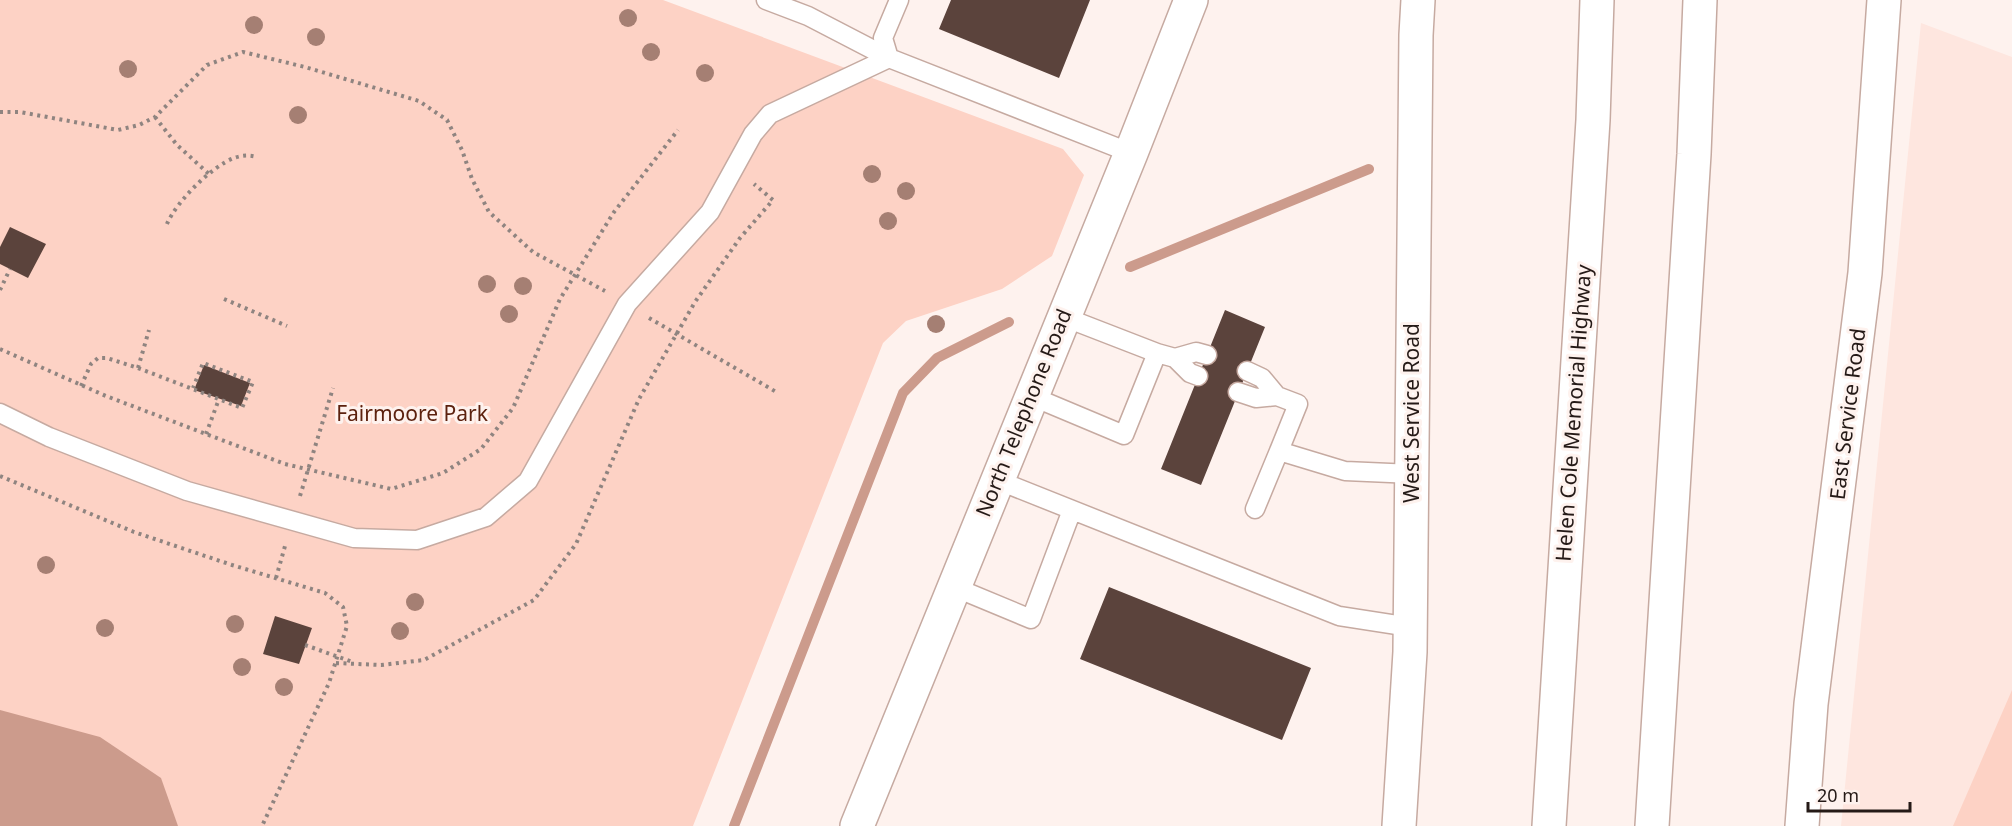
<svg xmlns="http://www.w3.org/2000/svg" width="2012" height="826" font-family="'Noto Sans',sans-serif">
	<style>
		.built { fill: #fee6df }
		.green { fill: #fdd2c5 }
		.water { fill: #cc9b8c }
		.lines { fill: none; stroke-linecap: round; stroke-linejoin: round }
		.stream { stroke: #cc9b8c; stroke-width: 10 }
		.building { fill: #5b433c }
		.service-casing { stroke: #c6aaa1; stroke-width: 21 }
		.tertiary-casing { stroke: #c6aaa1; stroke-width: 36 }
		.secondary-casing { stroke: #c6aaa1; stroke-width: 36 }
		.motorway-casing { stroke: #c6aaa1; stroke-width: 36 }
		.path { stroke: #8f8480; stroke-width: 4; stroke-dasharray: 3 4.5; stroke-linecap: butt }
		.service { stroke: #fff; stroke-width: 18 }
		.tertiary { stroke: #fff; stroke-width: 33 }
		.secondary { stroke: #fff; stroke-width: 33 }
		.motorway { stroke: #fff; stroke-width: 33 }
		.tree { fill: #a57f73 }
		.labels { text-anchor: middle; stroke-width: 6; stroke-linejoin: round; paint-order: stroke }
		.street-label { font-size: 21px; fill: #251a17; stroke: #fef2ee }
		.park-label { font-size: 21px; fill: #5c210e; stroke: #fef2ee }
	</style>
	<rect width="100%" height="100%" fill="#fef2ee"/>
	<path class="built" d="M1921 23 2012 57V826H1841Z"/>
	<path class="green" d="M0 0H663L1063 149 1084 175 1052 256 1002 289 906 321 883 343 693 826H0Z
		M2012 690V826H1953Z"/>
	<path class="water" d="M0 710 100 737 161 778 178 826H0Z"/>
	<g class="lines">
		<path class="stream" d="M1130 267 1369 169
			M734 826 903 393 937 358 1009 322"/>
	</g>
	<path class="building" d="M951 0H1090L1059 78 939 29Z
		M10 227 46 244 28 278 0 264V247Z
		M1225 310 1265 327 1201 485 1161 469Z
		M204 365 250 383 241 406 194 390Z
		M1109 587 1311 668 1282 740 1080 659Z
		M275 616 312 628 299 664 263 654Z"/>
	<g class="lines">
		<g class="service-casing">
			<path id="service" d="M899 0 883 38 889 58 1131 153
				M1157 353 1175 358 1196 352 1207 355
				M1175 358 1190 373 1198 376
				M1238 392 1256 398 1277 396 1262 378 1247 371
				M1031 396 1124 435 1157 353 1064 317
				M1277 396 1298 404 1279 451 1345 471 1413 474
				M0 413 49 437 187 491 354 538 417 540 486 517 528 481 627 304 710 212 753 134 770 114 889 58 808 16 766 0
				M997 480 1339 616 1410 627
				M1255 509 1279 451
				M954 587 1031 619 1072 510"/>
		</g>
		<g class="tertiary-casing">
			<path id="tertiary" d="M857 826 1131 153 1191 0"/>
		</g>
		<g class="secondary-casing">
			<path id="secondary" d="M1399 826 1410 652 1416 35 1418 0
				M1802 826 1811 704 1865 273 1884 0"/>
		</g>
		<g class="motorway-casing">
			<path id="motorway" d="M1549 826 1593 120 1597 0
				M1652 826 1694 154 1700 0"/>
		</g>
		<path class="path" d="M0 112H20L118 130 139 125 155 117 207 65 243 52 305 67 419 101 447 120 462 150 472 179 489 212 533 252 605 291
			M155 117 177 145 209 174
			M167 224C176 202 212 166 234 158 243 155 249 155 257 157
			M0 290 10 269
			M224 299 287 326
			M649 318 778 393
			M0 349 106 396 285 464 391 489 443 473 481 449 513 408 560 299 614 212 678 130
			M138 368 149 330
			M81 386 91 364 98 358H107L138 368 242 408 253 382 203 363 193 388
			M206 434 219 399
			M0 476 134 532 232 565 325 593 343 607 347 626 329 683 262 826
			M300 496 333 388
			M276 578 285 546
			M305 645 353 662
			M336 663 381 665 424 660 534 600 576 544 639 399 695 302 740 238 773 200 754 184"/>
		<use href="#service" class="service"/>
		<use href="#tertiary" class="tertiary"/>
		<use href="#secondary" class="secondary"/>
		<use href="#motorway" class="motorway"/>
	</g>
	<g class="tree">
		<circle cx="628" cy="18" r="9"/>
		<circle cx="254" cy="25" r="9"/>
		<circle cx="316" cy="37" r="9"/>
		<circle cx="651" cy="52" r="9"/>
		<circle cx="128" cy="69" r="9"/>
		<circle cx="705" cy="73" r="9"/>
		<circle cx="298" cy="115" r="9"/>
		<circle cx="872" cy="174" r="9"/>
		<circle cx="906" cy="191" r="9"/>
		<circle cx="888" cy="221" r="9"/>
		<circle cx="487" cy="284" r="9"/>
		<circle cx="523" cy="286" r="9"/>
		<circle cx="509" cy="314" r="9"/>
		<circle cx="936" cy="324" r="9"/>
		<circle cx="46" cy="565" r="9"/>
		<circle cx="415" cy="602" r="9"/>
		<circle cx="235" cy="624" r="9"/>
		<circle cx="105" cy="628" r="9"/>
		<circle cx="400" cy="631" r="9"/>
		<circle cx="242" cy="667" r="9"/>
		<circle cx="284" cy="687" r="9"/>
	</g>
	<g class="labels">
		<g class="street-label">
			<text transform="translate(1024 413) rotate(-68)" y="7">North Telephone Road</text>
			<text transform="translate(1412 413) rotate(-90)" y="7">West Service Road</text>
			<text transform="translate(1574 413) rotate(-86)" y="7">Helen Cole Memorial Highway</text>
			<text transform="translate(1848 414) rotate(-83)" y="7">East Service Road</text>
		</g>
		<g class="park-label">
			<text x="412" y="421">Fairmoore Park</text>
		</g>
	</g>
	<path d="M1808 802v9h102v-9" fill="none" stroke="#251a17" stroke-width="3"/>
	<text x="1817" y="802" font-size="18" fill="#251a17" stroke="#fef2ee" stroke-width="4.5" paint-order="stroke">20 m</text>
</svg>
